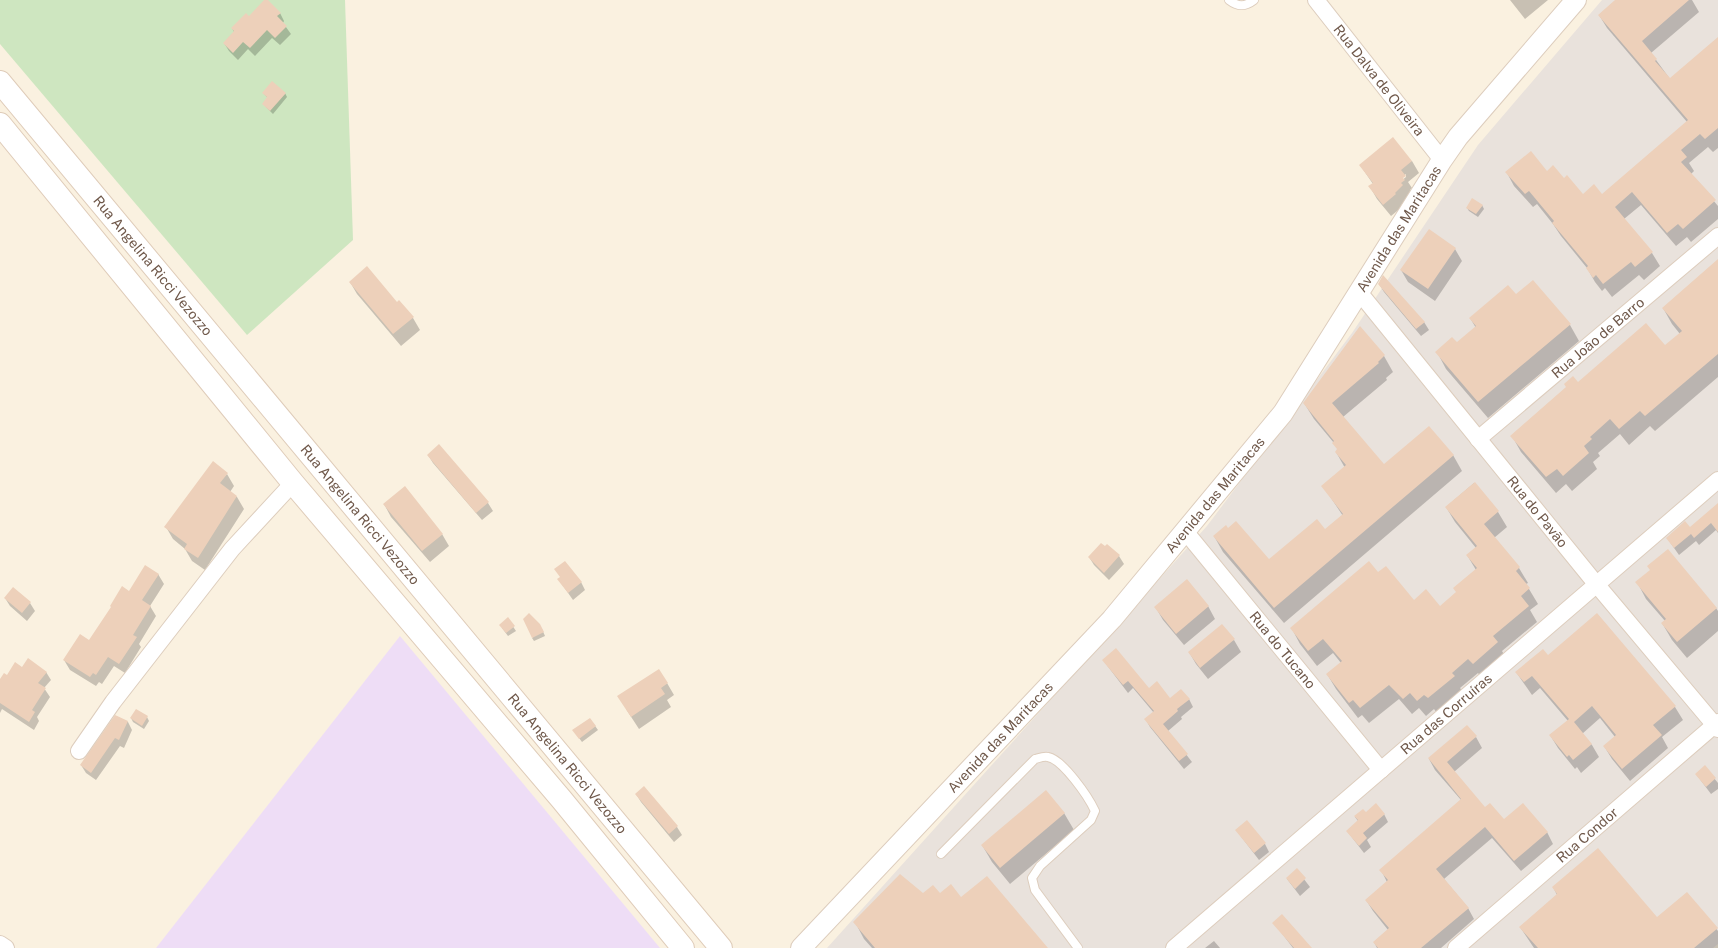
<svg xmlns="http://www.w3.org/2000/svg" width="1718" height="948" font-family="'Public Sans',sans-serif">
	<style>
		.industrial { fill: #e9e2dc }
		.education { fill: #eeddf6 }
		.green { fill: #cee6c0 }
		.shadow { fill: #0003; fill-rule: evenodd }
		.building { fill: #edd0ba }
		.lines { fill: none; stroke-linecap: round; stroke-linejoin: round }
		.service-casing { stroke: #ddcdbd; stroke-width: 10 }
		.minor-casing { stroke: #ddcdbd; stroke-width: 18 }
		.tertiary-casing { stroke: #ddcdbd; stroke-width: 22 }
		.secondary-casing { stroke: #dfccb9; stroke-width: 24 }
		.service { stroke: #fff; stroke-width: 8 }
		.minor { stroke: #fff; stroke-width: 16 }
		.tertiary { stroke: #fff; stroke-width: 20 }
		.secondary { stroke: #fff; stroke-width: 22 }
		.labels { text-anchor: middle; stroke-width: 3; stroke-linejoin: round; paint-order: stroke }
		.street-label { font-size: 14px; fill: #6f584a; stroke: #fef5e6 }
	</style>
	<rect width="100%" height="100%" fill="#faf1e0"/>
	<path class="industrial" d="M1602 0H1718V944L1713 948H827L1207 526 1352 333 1478 145Z"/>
	<path class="education" d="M400 636 660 948H156Z"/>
	<path class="green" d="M0 0H345L353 240 247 335 0 44Z"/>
	<path class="shadow" d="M266 0 280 13 284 21 283 23 291 34 280 45 272 38 255 56 248 49 238 60 229 51 224 43 234 32 232 28 249 17Z
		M1510 0H1548L1525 19Z
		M1616 0H1692L1699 12 1651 53 1670 79 1718 38V148L1713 152 1708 147 1689 163 1694 171 1691 174 1718 206V219L1691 242 1687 237 1676 246 1641 205 1624 219 1652 253 1660 266 1644 280 1639 275 1612 297 1605 288 1602 291 1595 282 1587 268 1561 236 1553 224 1537 204 1533 207 1514 186 1507 173 1547 172 1564 180 1583 195H1602L1687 122 1607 28 1599 15Z
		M263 93H285L287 97 273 114 263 104 268 98Z
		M1412 161 1419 173 1408 182 1412 188 1410 190 1411 193 1409 197 1401 205 1402 207 1391 216 1377 199 1370 187 1373 184 1360 165ZM1406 174V177L1400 182 1399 180Z
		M1482 205 1484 209 1478 217 1469 211 1467 208Z
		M1455 249 1462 261 1435 301 1408 282 1401 270Z
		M1718 262V377L1655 431 1650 426 1629 445 1620 434 1598 453 1600 456 1593 462 1597 469 1572 491 1566 484 1556 493 1521 452 1512 436 1578 383 1665 347 1680 334 1672 324 1663 308Z
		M350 282 413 318 420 330 401 346 357 294Z
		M1379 284 1424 322 1429 330 1421 336 1384 292Z
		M1516 295 1570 325 1579 341 1488 418 1446 369 1437 352 1457 344 1476 328 1470 318Z
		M1360 327 1384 356 1393 372 1386 378 1387 380 1343 417 1384 466 1453 455 1462 471 1284 623 1223 552 1214 536 1269 560 1325 530 1343 516 1323 486 1345 468 1336 452 1338 450 1334 443 1314 419 1304 403Z
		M439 446 488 503 493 511 482 520 433 463 428 455Z
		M227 474 234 486 230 492 237 497 244 509 205 570 192 561 185 549 173 539 166 527Z
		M1474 483 1498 512 1507 527 1494 538 1519 568 1528 583 1526 584 1538 604 1530 610 1537 622 1502 651 1506 658 1482 678 1478 673 1460 688 1463 692 1437 713 1434 709 1426 716 1419 708 1412 714 1399 699 1369 723 1362 715 1358 718 1336 689 1327 674 1341 663 1333 653 1317 666 1300 644 1292 629 1378 574 1414 601 1440 607 1457 593 1476 570 1467 555 1476 548 1455 522 1446 507Z
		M384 504 442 534 449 546 430 562 391 517Z
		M1718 504V533L1716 530 1699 545 1696 541 1679 555 1667 538 1690 528Z
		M1107 545 1119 556 1124 564 1109 580 1094 565 1089 557Z
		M158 574 164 584 150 606 156 616 139 644 141 647 125 673 114 666 102 684 99 682 96 686 70 670 64 660 90 641 129 592Z
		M559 580 581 582 585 590 573 600Z
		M1637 582 1716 608 1718 611V631L1687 658 1672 640 1662 623 1665 621 1646 599Z
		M13 589 30 603 35 611 27 621 10 606 5 598Z
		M1208 606 1215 619 1184 645 1163 620 1156 608Z
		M1597 614 1675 707 1683 720 1662 737 1668 748 1630 781 1612 759 1604 746 1615 737 1600 718 1582 734 1592 745 1599 757 1581 773 1577 767 1575 769 1558 748 1550 735 1568 721 1540 688 1532 695 1516 672 1548 656Z
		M508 619 516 631 508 636 502 628Z
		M542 629 545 636 534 641 532 638Z
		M1234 640 1241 652 1208 679 1196 664 1189 652Z
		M1103 660 1149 689 1170 699H1189L1193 707 1181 717 1182 719 1168 731 1192 762 1184 769 1150 727 1146 720 1154 713 1133 688 1128 693Z
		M22 668 46 672 51 680 44 688 50 697 37 717 39 721 34 730 2 709 0 713V681Z
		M667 683 674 695 667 700 671 707 639 729 626 709Z
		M116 716 128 722 132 730 124 748 120 746 96 780 86 773 81 765Z
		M147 717 149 721 144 729 133 722 131 718Z
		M590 719 598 730 582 742 576 734Z
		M1476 737 1482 748 1454 772 1485 809 1504 820 1547 832 1553 844 1521 871 1492 838 1444 879 1468 908 1474 919 1441 948H1377L1374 942 1388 930 1373 911 1366 900 1387 882 1381 870 1461 800 1435 770 1429 759Z
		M1705 767 1718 783V789L1711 794 1696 774Z
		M644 788 677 827 682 835 674 842 641 802 636 794Z
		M1064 813 1074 830 1010 884 992 862 982 845Z
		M1384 814 1388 822 1367 840 1371 847 1364 853 1347 831 1358 821 1355 817Z
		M1236 830 1265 844 1269 852 1259 860Z
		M1297 870 1310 887 1300 896 1287 879Z
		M1553 887 1657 919 1687 893 1718 931V948H1534L1520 927 1557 895Z
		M923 895H940L961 899 1047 948H872L864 939 855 922Z
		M1274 923 1311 948H1293Z
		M1214 941 1220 948H1205Z"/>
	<path class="building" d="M264 0H268L281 13 277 16 287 26 275 38 267 30 250 48 243 42 233 53 223 43 234 31 231 28 246 13 249 16Z
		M1615 0H1689L1642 41 1657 59 1655 61 1670 78 1718 37V128L1705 139 1700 134 1681 150 1687 157 1681 162 1716 200 1683 229 1678 224 1667 233 1632 192 1615 207 1653 252 1635 267 1631 262 1603 284 1596 275 1593 278 1586 268 1588 266 1552 223 1554 221 1529 191 1525 194 1505 172 1531 151 1547 171 1553 165 1564 178 1567 175 1583 194 1594 184 1602 194 1688 120 1598 15Z
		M272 81 286 93 270 111 262 104 267 97 262 93Z
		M1393 137 1412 161 1401 170 1406 176 1403 178 1405 180 1401 183 1403 185 1395 193 1396 194 1383 205 1368 186 1373 183 1359 165Z
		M1472 198 1483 205 1476 214 1466 208Z
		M1429 229 1456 248 1428 289 1400 270Z
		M1718 259V354L1645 416 1640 411 1619 429 1610 419 1590 437 1592 439 1584 446 1589 453 1563 476 1557 469 1546 477 1510 436 1566 387 1564 384 1573 376 1578 382 1646 323 1665 345 1682 331 1662 308Z
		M367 266 397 302 399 300 414 317 393 334 349 282Z
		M1383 275 1425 322 1416 329 1378 284Z
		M1533 280 1571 324 1478 402 1435 352 1452 337 1457 342 1476 326 1469 318 1508 285 1516 294Z
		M1360 326 1385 355 1378 362 1379 363 1332 403 1384 464 1429 426 1454 455 1274 608 1213 536 1226 525 1228 528 1236 521 1269 559 1317 519 1325 529 1343 514 1321 486 1346 465 1335 452 1337 449 1332 443 1334 441 1303 403Z
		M439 444 489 502 476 513 427 455Z
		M213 461 228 473 220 483 237 496 198 558 184 549 187 544 164 527Z
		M1475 482 1499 511 1484 524 1520 567 1516 571 1530 588 1521 596 1529 606 1493 636 1498 642 1473 664 1468 659 1452 673 1455 676 1428 698 1424 695 1417 701 1410 693 1403 699 1389 685 1360 708 1353 700 1349 703 1326 674 1342 661 1323 639 1308 651 1290 628 1369 561 1378 572 1386 566 1414 600 1426 589 1440 606 1456 592 1453 588 1477 568 1466 555 1477 546 1445 507Z
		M405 486 443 534 422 551 383 504Z
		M1718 503V532L1711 523 1694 538 1691 534 1674 548 1666 538 1685 521 1690 527Z
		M1101 543 1105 546 1107 544 1120 555 1104 573 1088 557Z
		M1668 549 1717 608 1677 642 1661 623 1666 619 1635 582 1650 570 1647 566Z
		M565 561 582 582 568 593 557 579 560 577 554 569Z
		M145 565 159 574 142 600 151 606 133 635 137 637 119 664 108 657 96 675 93 673 90 677 63 660 80 634 89 640 111 607 110 606 122 586 129 591Z
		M1187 579 1209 606 1176 634 1154 607Z
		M13 587 31 602 22 613 4 598Z
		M529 613 540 624 544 632 532 638 523 619Z
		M1597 613 1676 706 1653 725 1662 735 1622 769 1603 746 1616 735 1592 706 1574 722 1592 744 1573 760 1569 755 1567 757 1549 735 1569 719 1532 676 1524 682 1515 672 1543 649 1548 655Z
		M508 617 515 626 506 633 499 625Z
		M1222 624 1235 639 1200 668 1188 652Z
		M1116 648 1149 688 1157 681 1170 698 1181 689 1190 699 1177 709 1178 711 1163 724 1188 754 1179 761 1144 719 1154 711 1128 681 1123 685 1102 660Z
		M28 658 47 672 38 683 46 688 32 710 35 712 29 722 0 703V679L4 673 7 675 15 662 22 667Z
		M659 669 668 683 661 688 665 694 631 717 617 696Z
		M136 709 148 716 142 726 130 718Z
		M115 715 128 721 119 740 115 738 91 773 80 765Z
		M590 718 596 726 579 739 572 730Z
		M1467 725 1477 736 1447 762 1485 807 1490 803 1504 819 1523 803 1548 832 1514 861 1485 827 1436 869 1469 908 1421 948H1378L1373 942 1389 928 1365 900 1388 880 1379 870 1461 799 1428 758Z
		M1705 765 1716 778 1706 787 1695 774Z
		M644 786 678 826 669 834 635 794Z
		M1046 790 1065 813 1000 868 981 845Z
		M1376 803 1385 814 1363 833 1367 838 1359 846 1346 831 1358 820 1354 816 1363 809 1366 812Z
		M1247 820 1266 843 1254 853 1235 830Z
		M1598 848 1657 917 1687 892 1718 928 1694 948H1538L1519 927 1557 894 1552 887Z
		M1297 868 1306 878 1295 889 1286 878Z
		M900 874 923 893 933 885 940 893 951 884 961 897 987 876 1048 948H875L853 922Z
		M1282 914 1312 948H1294L1272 923Z"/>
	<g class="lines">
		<g class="service-casing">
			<path id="service" d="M1229 0C1238 7 1245 7 1254 0
				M941 854 1035 759C1039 758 1044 756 1048 757 1063 760 1088 796 1095 811L1091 820 1040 866 1032 878 1035 890 1078 948"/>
		</g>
		<g class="minor-casing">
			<g id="minor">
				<path id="s1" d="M1316 0 1442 160"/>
				<path id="s2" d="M1359 292 1597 585 1718 729"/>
				<path id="s3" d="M1478 439 1718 236"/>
				<path id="s4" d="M1185 531 1381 770"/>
				<path d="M79 751 113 702 232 549 293 483"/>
				<path d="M0 944 6 948"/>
				<path id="s5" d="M1174 948 1718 480"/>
				<path id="s6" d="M1456 948 1718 722"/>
			</g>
		</g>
		<g class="tertiary-casing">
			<g id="tertiary">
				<path id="s7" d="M801 948 1112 619 1283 413 1442 160 1458 137 1576 0"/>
			</g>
		</g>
		<g class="secondary-casing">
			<g id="secondary">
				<path id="s8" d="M0 82 721 948"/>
				<path d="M0 124 293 483 562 800 683 948"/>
			</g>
		</g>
		<use href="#service" class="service"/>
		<use href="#minor" class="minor"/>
		<use href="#tertiary" class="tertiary"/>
		<use href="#secondary" class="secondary"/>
	</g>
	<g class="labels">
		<g class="street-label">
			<text dy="5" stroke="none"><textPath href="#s1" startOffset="102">Rua Dalva de Oliveira</textPath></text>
			<text dy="5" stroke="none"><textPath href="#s7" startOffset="938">Avenida das Maritacas</textPath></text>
			<text dy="5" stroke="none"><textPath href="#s8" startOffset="239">Rua Angelina Ricci Vezozzo</textPath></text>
			<text dy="5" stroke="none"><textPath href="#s3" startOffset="157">Rua João de Barro</textPath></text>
			<text dy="5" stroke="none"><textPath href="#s7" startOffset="614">Avenida das Maritacas</textPath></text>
			<text dy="5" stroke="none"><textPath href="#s2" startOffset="283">Rua do Pavão</textPath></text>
			<text dy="5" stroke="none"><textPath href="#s8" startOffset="563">Rua Angelina Ricci Vezozzo</textPath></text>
			<text dy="5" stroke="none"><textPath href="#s4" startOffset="154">Rua do Tucano</textPath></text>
			<text dy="5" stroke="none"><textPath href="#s5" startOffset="359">Rua das Corruíras</textPath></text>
			<text dy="5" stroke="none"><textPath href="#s7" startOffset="290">Avenida das Maritacas</textPath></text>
			<text dy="5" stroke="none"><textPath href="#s8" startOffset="887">Rua Angelina Ricci Vezozzo</textPath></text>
			<text dy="5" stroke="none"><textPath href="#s6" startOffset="173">Rua Condor</textPath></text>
		</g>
	</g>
</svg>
